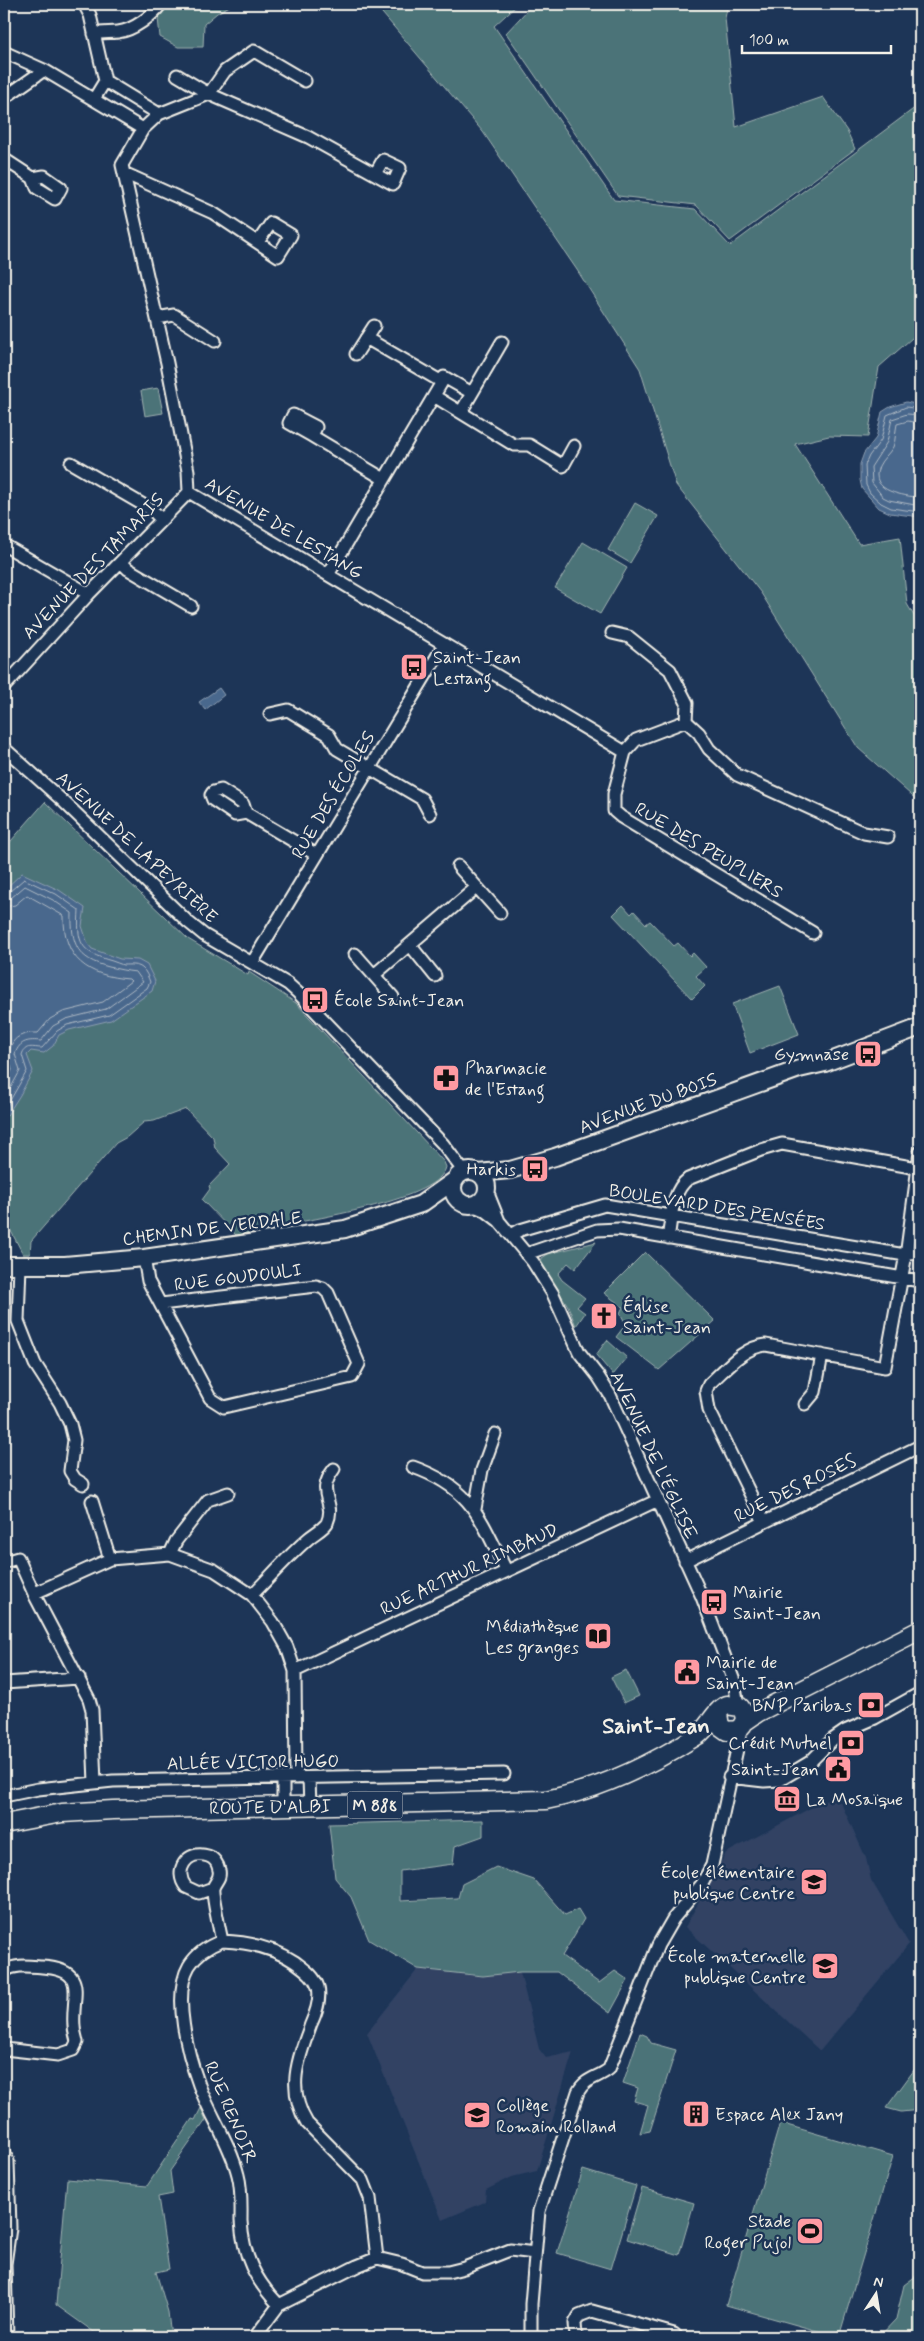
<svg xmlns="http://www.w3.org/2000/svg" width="924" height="2341" font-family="Mynerve,sans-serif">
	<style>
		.built { fill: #304264 }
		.green { fill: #4b7378; stroke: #a0b2b0 }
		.water { fill: #48678d; stroke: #8d9eb1 }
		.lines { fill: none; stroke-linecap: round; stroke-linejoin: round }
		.shore { stroke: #afbac4; stroke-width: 1 }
		.street-casing { stroke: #f4f1e8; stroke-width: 15 }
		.secondary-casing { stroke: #f4f1e8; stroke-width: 20 }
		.primary-casing { stroke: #f4f1e8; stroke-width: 21 }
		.street { stroke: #1d3557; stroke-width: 11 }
		.secondary { stroke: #1d3557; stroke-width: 16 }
		.primary { stroke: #1d3557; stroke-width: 18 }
		.labels { text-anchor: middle; stroke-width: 5; stroke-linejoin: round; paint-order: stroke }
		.shield { fill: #1d3557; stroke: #b4b9bc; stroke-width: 1 }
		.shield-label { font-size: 16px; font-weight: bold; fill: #f4f1e8 }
		.street-label { font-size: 18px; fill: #f4f1e8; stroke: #1d3557 }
		.poi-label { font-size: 18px; fill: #f4f1e8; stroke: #1d3557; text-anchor: start }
		.district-label { font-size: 22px; font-weight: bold; fill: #f4f1e8; stroke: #1d3557 }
	</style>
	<rect width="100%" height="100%" fill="#1d3557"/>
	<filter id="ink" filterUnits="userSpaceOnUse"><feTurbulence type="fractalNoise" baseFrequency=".02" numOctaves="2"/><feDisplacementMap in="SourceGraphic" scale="10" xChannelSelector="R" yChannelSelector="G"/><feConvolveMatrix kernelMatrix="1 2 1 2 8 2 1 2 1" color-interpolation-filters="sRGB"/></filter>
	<g filter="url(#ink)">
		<path class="built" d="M833 1796 841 1803 866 1858 871 1880 909 1944 820 2051 685 1927 726 1853Z
			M418 1969 483 1976 520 1972 539 2049 546 2058 573 2052 537 2171 512 2177 486 2190 485 2202 442 2220 367 2033Z"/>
		<path class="green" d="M166 4H233L217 13 204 24 203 47H178L160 37 158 18Z
			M363 4H518L494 26 614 200 695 209 730 246 920 104V226L917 229 920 233V331L879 367 868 437 829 436 795 444 859 544 900 537 907 604 920 626V803L858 748 761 593 676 485 640 369 577 270 483 132 377 7Z
			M533 4H728L725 18 736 127 823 97 847 131 855 149 730 241 696 205 618 196 506 33Z
			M158 388 163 413 145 416 141 391Z
			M635 503 658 516 630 563 608 550Z
			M583 542 627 568 600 614 555 588Z
			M45 802 188 939 248 975 249 972 296 1003 444 1162 446 1167C439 1200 315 1218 285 1225 269 1228 253 1232 236 1235L202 1200 210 1189 209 1186 230 1164 215 1148 213 1137 186 1109 154 1121 144 1122 127 1137 116 1143 31 1241 30 1254H23L4 1218V849Z
			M623 905 631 914 634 911 646 924 650 921 674 946 678 943 690 956 693 953 706 967 696 976 705 986 692 999 613 915Z
			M780 986 799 1034 750 1053 732 1004Z
			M596 1242 575 1269 568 1263 558 1274 562 1280 585 1298 577 1307 585 1313 576 1326 568 1306 541 1263 542 1258 548 1254Z
			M645 1252 715 1321 659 1370 616 1337 626 1324 620 1313 623 1307 604 1293Z
			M607 1340 627 1358 613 1375 596 1355Z
			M626 1670 639 1696 624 1703 611 1677Z
			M483 1820V1836L455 1846 453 1864 400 1871V1901L458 1898 462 1884 496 1867 534 1880 565 1915 578 1909 584 1919 562 1956 599 1983 615 1971 628 1980 610 2013 557 1972H520L483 1976 418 1969 369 1940 351 1897 335 1878 329 1824Z
			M640 2033 647 2036 651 2043 676 2050 650 2131 640 2133 648 2105 634 2101 638 2088 623 2083Z
			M920 2062V2110L901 2112 886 2108Z
			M201 2108 206 2120 170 2171 173 2194 158 2197 169 2269 156 2272 168 2312 171 2337H101L56 2305 67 2179 147 2186 192 2119 195 2120Z
			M780 2123 893 2156 839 2337 726 2305Z
			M583 2170 636 2186 611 2269 557 2253Z
			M642 2188 694 2203 679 2255 627 2239Z
			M916 2276 920 2277V2337H879L896 2319 904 2285Z"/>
		<path class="water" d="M906 402 920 405V517L890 513 879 508 862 489 860 480V464L864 453 876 438 882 412 890 407Z
			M219 688 224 695 205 710 199 702Z
			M22 873 59 890 85 908 82 926 88 944 92 949 120 959 138 960 147 965 155 981 152 991 111 1020 69 1030 59 1035 53 1046 44 1053 31 1051 27 1055 33 1071 20 1095 4 1120V890Z"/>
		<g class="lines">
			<path class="shore" d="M920 409 906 407 887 415 881 440 869 456 865 465 866 485 870 493 881 503 891 508 920 512
				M920 415 907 414 892 419 887 442 871 467 872 483 883 497 889 500 920 506
				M920 423 908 421 897 424C895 432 896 440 893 447 889 454 882 459 879 466 868 493 905 495 920 498
				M4 894 9 892 24 879 56 894 79 910C77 942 79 952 112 961 116 962 119 964 123 965 129 965 137 964 142 968 146 971 148 977 150 982L147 988 109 1015 67 1025 57 1031 42 1048C33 1048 25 1044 22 1055L27 1071 4 1111
				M4 900 11 898 25 886 53 900 72 913C71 944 77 959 109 967 118 969 126 971 136 972L143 982 106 1009 66 1019 53 1026 41 1041C29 1040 20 1040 15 1054L20 1071 4 1100
				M4 907 15 905 27 895 64 916C63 959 88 976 129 979L131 981 103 1002 63 1012 50 1019 38 1033C12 1032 5 1047 12 1070L4 1086"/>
			<g class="street-casing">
				<path id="street" d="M84 4 90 15 105 81
					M94 34C102 32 110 33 118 32 134 30 152 16 161 4
					M4 52 44 70 143 129
					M177 75 209 94 308 137 393 184 400 168 383 160 375 174
					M4 98 44 70
					M94 99 105 81 159 114
					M4 159 33 178 37 188 55 199 61 188 44 176 33 178
					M124 173 213 213 278 256 291 235 271 223 258 242
					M157 318 174 315 215 341
					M366 338 442 382 444 377 472 393
					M356 354 374 326
					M434 396 514 445H529L563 466 574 446
					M461 412 502 342
					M312 436 289 423 293 415 316 427 312 436 384 479
					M71 463 152 510 161 519
					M189 492 188 471 167 363 122 165 143 129 159 114 209 94 225 71 254 51 305 81
					M189 492 625 752
					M4 545 89 594
					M121 562 128 569 191 606
					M328 575 442 382
					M612 633 629 637 670 670 687 703 686 721
					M4 687 89 594 189 492
					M270 714 288 710 329 735 337 749 422 799 430 814
					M4 748 64 802 188 922 204 935 288 984 298 993 443 1144 464 1172
					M625 752 636 740 686 721 699 733 709 749 737 775 864 833 888 837
					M625 752 614 794V811L621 817 813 933
					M246 813 235 815 213 800 211 795 213 792 221 790 243 804 246 813 317 855
					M458 866 500 913
					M410 945 435 976
					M355 954 393 997
					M252 963 444 645
					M374 975 477 887
					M487 1191 499 1221
					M472 1205 486 1211 499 1221 533 1262 553 1294 579 1352 598 1376 610 1395 702 1597 734 1681 738 1706
					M511 1235 520 1230 605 1205 905 1255 920 1252
					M668 1238C672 1218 671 1192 688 1179L761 1150 782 1144 917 1168
					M526 1254 597 1230 619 1229 920 1281
					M144 1258 148 1281 210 1398 224 1407 352 1377 359 1364 328 1293 323 1288 316 1286 161 1304
					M20 1265 18 1321 35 1364 60 1403 70 1424 74 1440 70 1471 75 1479 83 1484
					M805 1404 815 1392 822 1355
					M413 1467C472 1488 480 1518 506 1570
					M92 1501 110 1559
					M475 1509 482 1470 495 1434
					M764 1522 709 1410 706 1391 709 1384C726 1369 743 1347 766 1345L885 1367 907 1249 920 1152
					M170 1554 176 1541 208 1500 228 1493
					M685 1561 920 1446
					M4 1562 18 1558 35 1596 89 1699 92 1710 95 1783
					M35 1593 110 1559 170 1554 214 1570 252 1595 273 1622 287 1647 295 1671 296 1778
					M252 1595C271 1576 289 1555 309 1538 315 1533 323 1529 327 1523 337 1501 314 1495 334 1469
					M295 1671 658 1500
					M4 1683 79 1678
					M729 1777 764 1781 780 1780 810 1762 832 1740 845 1731 875 1718 920 1693
					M309 1778 310 1807
					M283 1779V1807
					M4 1796 38 1789 113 1781 504 1774
					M213 1888 199 1893 186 1887C173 1871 187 1849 208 1856 214 1858 218 1864 219 1870 221 1879 215 1881 213 1888 212 1894 220 1932 222 1941 247 1942 273 1947 295 1962 304 1969 314 1975 318 1987 321 2000 316 2013 311 2024 298 2059 286 2089 307 2123L363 2180 370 2198 377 2258
					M222 1941C208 1946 197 1953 189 1966 172 1995 188 2055 199 2085 210 2115 230 2143 238 2175 242 2189 241 2206 241 2221 243 2256 255 2280 279 2305
					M4 1971C16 1964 28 1966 42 1967 90 1970 71 1995 74 2026 74 2032 76 2036 77 2042L73 2050 58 2055 4 2049
					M4 2153 8 2161 10 2228 5 2264 7 2337
					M255 2337 279 2305 357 2266 377 2258 402 2264 422 2272H448L464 2268 510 2250 535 2253
					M531 2337V2304L539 2211 578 2092C585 2078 598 2078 609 2069L658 1945 673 1919 702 1884 712 1865 742 1726
					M576 2337 575 2323 579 2316 592 2311 674 2334 677 2337"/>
			</g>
			<g class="secondary-casing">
				<path id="secondary" d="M453 1188a17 17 0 1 1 34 0a17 17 0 1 1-34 0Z
					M478 1173 510 1170 555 1157 799 1069 825 1063 920 1027
					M4 1265H65L144 1258 345 1229 421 1204 455 1180"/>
			</g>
			<g class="primary-casing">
				<path id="primary" d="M744 1722 757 1713 920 1630
					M4 1824 62 1813 113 1810 546 1800C601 1789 651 1765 698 1735 709 1727 715 1710 727 1705L740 1707C747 1716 746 1724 737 1730L727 1731 720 1726 718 1714"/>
			</g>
			<use href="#street" class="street"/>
			<use href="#secondary" class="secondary"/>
			<use href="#primary" class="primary"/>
		</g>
	</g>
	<defs>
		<g id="bus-square" transform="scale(1.4375)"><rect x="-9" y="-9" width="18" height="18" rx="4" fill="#ff9aa2" stroke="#1d3557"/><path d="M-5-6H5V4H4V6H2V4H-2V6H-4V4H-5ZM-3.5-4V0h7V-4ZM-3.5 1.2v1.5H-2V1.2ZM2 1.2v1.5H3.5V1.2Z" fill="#111"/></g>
		<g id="pharmacy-square" transform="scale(1.4375)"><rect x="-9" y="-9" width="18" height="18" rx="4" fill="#ff9aa2" stroke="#1d3557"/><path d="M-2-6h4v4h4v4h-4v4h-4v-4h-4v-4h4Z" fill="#111"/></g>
		<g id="church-square" transform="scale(1.4375)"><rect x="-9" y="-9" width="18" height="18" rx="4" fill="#ff9aa2" stroke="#1d3557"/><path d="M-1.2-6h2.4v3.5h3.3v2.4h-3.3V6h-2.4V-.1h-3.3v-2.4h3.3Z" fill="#111"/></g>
		<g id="library-square" transform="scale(1.4375)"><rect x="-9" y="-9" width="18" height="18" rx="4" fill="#ff9aa2" stroke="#1d3557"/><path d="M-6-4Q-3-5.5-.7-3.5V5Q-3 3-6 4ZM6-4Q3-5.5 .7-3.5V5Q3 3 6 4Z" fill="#111"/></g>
		<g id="civic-square" transform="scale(1.4375)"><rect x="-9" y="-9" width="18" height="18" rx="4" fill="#ff9aa2" stroke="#1d3557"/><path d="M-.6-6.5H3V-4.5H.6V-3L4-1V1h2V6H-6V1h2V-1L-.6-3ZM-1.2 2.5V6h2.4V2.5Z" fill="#111"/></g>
		<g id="bank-square" transform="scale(1.4375)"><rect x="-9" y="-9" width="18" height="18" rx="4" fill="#ff9aa2" stroke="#1d3557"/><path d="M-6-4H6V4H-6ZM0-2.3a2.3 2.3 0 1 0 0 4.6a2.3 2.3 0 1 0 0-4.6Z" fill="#111"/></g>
		<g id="museum-square" transform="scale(1.4375)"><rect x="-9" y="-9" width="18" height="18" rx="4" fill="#ff9aa2" stroke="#1d3557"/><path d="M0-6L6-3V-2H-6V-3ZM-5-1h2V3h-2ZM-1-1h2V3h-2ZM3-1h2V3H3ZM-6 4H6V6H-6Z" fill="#111"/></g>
		<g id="school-square" transform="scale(1.4375)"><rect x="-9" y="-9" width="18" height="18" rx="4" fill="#ff9aa2" stroke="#1d3557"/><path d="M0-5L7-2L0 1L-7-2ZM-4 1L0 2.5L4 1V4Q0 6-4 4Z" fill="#111"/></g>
		<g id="building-square" transform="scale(1.4375)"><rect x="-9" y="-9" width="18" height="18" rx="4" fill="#ff9aa2" stroke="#1d3557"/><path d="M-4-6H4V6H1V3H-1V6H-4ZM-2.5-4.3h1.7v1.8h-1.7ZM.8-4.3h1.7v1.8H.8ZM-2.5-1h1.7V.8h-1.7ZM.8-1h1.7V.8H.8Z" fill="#111"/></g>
		<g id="stadium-square" transform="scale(1.4375)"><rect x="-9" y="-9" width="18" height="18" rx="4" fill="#ff9aa2" stroke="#1d3557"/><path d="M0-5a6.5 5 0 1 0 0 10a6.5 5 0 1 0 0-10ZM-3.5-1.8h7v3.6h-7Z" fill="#111"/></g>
	</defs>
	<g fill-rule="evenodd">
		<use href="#bus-square" x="414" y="667"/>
		<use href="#bus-square" x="315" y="1000"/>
		<use href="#bus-square" x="868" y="1054"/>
		<use href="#pharmacy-square" x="446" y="1078"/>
		<use href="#bus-square" x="535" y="1169"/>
		<use href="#church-square" x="604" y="1316"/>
		<use href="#bus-square" x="714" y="1602"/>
		<use href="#library-square" x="598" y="1636"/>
		<use href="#civic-square" x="687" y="1672"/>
		<use href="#bank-square" x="871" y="1705"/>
		<use href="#bank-square" x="851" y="1743"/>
		<use href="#civic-square" x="838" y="1769"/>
		<use href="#museum-square" x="787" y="1799"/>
		<use href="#school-square" x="814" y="1882"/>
		<use href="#school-square" x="825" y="1966"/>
		<use href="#building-square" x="696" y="2114"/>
		<use href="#school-square" x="477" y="2115"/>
		<use href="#stadium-square" x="810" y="2231"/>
	</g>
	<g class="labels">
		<rect class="shield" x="347.5" y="1791.5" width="55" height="27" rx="4"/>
		<g class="shield-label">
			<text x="375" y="1811">M 888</text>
		</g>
		<g class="street-label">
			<text transform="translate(284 528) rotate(31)" y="6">AVENUE DE LESTANG</text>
			<text transform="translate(93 566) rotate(-46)" y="6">AVENUE DES TAMARIS</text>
			<text transform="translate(333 795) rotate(-59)" y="6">RUE DES ÉCOLES</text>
			<text transform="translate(137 847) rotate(43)" y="6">AVENUE DE LAPEYRIÈRE</text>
			<text transform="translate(709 850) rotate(31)" y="6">RUE DES PEUPLIERS</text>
			<text transform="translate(648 1103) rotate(-20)" y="6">AVENUE DU BOIS</text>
			<text transform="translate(717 1207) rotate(9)" y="6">BOULEVARD DES PENSÉES</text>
			<text transform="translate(212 1228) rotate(-7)" y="6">CHEMIN DE VERDALE</text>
			<text transform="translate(238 1277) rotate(-7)" y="6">RUE GOUDOULI</text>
			<text transform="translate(654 1455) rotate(65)" y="6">AVENUE DE L'ÉGLISE</text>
			<text transform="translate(795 1488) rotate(-26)" y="6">RUE DES ROSES</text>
			<text transform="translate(469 1569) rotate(-25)" y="6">RUE ARTHUR RIMBAUD</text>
			<text transform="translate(253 1762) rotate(-1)" y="6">ALLÉE VICTOR HUGO</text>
			<text transform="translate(270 1807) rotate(-1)" y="6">ROUTE D'ALBI</text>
			<text transform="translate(231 2112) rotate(67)" y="6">RUE RENOIR</text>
		</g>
		<g class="poi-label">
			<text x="433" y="663">Saint-Jean<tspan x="433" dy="21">Lestang</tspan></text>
			<text x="334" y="1006">École Saint-Jean</text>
			<text x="849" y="1060" text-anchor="end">Gymnase</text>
			<text x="465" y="1074">Pharmacie<tspan x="465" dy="21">de l'Estang</tspan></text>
			<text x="516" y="1175" text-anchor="end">Harkis</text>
			<text x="623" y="1312">Église<tspan x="623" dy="21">Saint-Jean</tspan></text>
			<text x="733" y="1598">Mairie<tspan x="733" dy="21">Saint-Jean</tspan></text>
			<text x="579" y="1632" text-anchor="end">Médiathèque<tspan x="579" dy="21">Les granges</tspan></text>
			<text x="706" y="1668">Mairie de<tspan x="706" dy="21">Saint-Jean</tspan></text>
			<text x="852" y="1711" text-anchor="end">BNP Paribas</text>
			<text x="832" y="1749" text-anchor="end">Crédit Mutuel</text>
			<text x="819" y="1775" text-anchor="end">Saint-Jean</text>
			<text x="806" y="1805">La Mosaïque</text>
			<text x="795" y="1878" text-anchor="end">École élémentaire<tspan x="795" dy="21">publique Centre</tspan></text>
			<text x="806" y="1962" text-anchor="end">École maternelle<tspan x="806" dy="21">publique Centre</tspan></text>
			<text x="496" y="2111">Collège<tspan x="496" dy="21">Romain Rolland</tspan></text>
			<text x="715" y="2120">Espace Alex Jany</text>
			<text x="791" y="2227" text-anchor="end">Stade<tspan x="791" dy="21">Roger Pujol</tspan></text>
		</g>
		<g class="district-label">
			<text x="656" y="1733">Saint-Jean</text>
		</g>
	</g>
	<rect width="924" height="2341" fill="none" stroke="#1d3557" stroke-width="20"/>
	<rect x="10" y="10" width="904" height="2321" fill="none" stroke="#f4f1e8" stroke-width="2" filter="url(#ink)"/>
	<g transform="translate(876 2294) rotate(12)" stroke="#1d3557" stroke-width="4" paint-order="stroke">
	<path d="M0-4L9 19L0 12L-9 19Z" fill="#f4f1e8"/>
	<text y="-8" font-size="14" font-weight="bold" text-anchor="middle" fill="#f4f1e8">N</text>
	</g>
	<path d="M742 45v8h149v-8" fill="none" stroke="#f4f1e8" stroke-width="2.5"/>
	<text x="749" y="45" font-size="15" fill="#f4f1e8" stroke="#1d3557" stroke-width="4" paint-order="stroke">100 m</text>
</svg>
